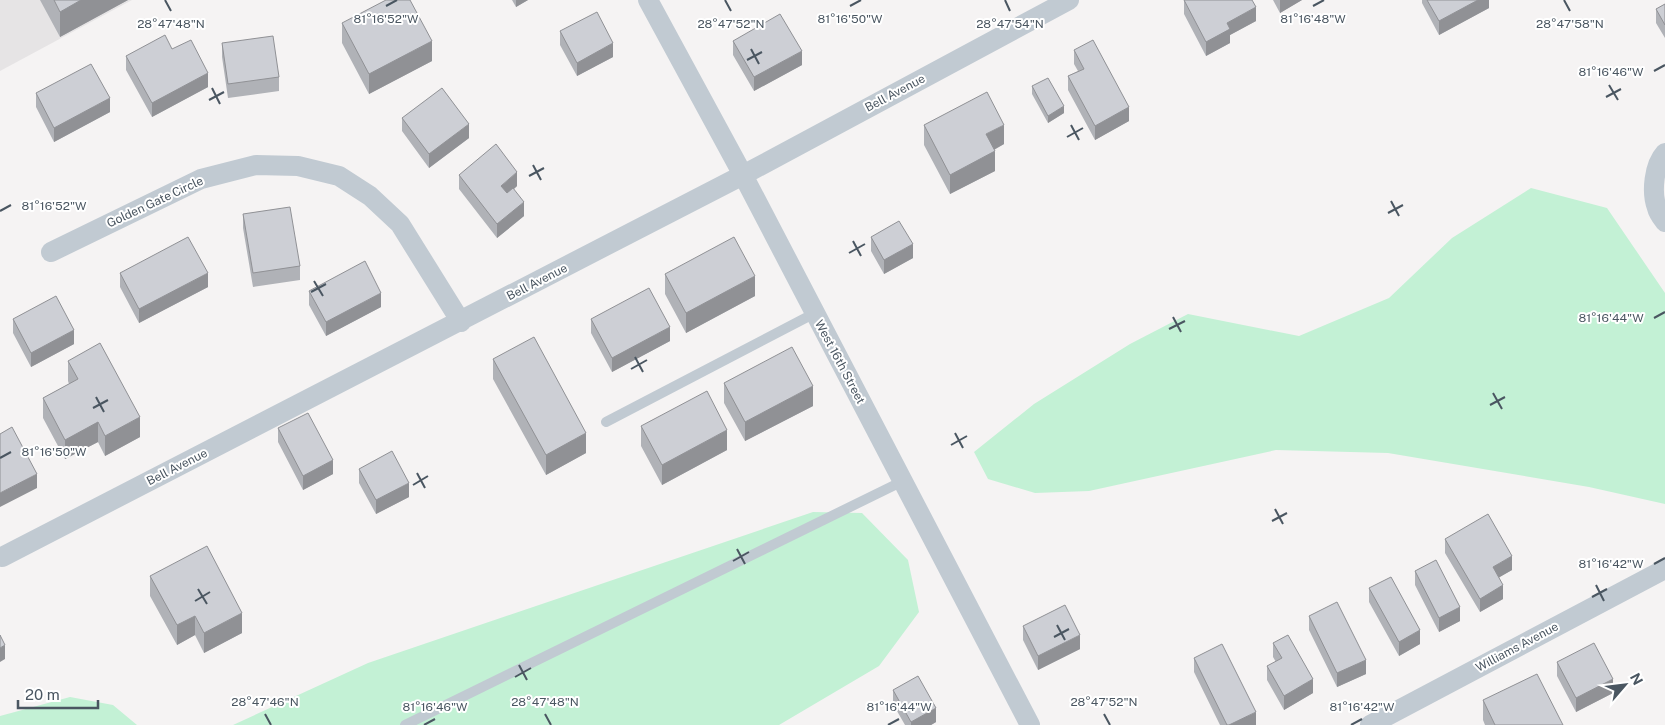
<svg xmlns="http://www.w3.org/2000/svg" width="1665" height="725" font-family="'Public Sans',sans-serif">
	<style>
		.education { fill: #e6e4e5 }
		.green { fill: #c3f1d5 }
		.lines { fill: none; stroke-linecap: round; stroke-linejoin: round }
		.lane { stroke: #c1cad2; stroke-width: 10 }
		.street { stroke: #c1cad2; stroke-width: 20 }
		.wall { fill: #b0b2b7 }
		.shaded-wall { fill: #909195 }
		.building { fill: #cdcfd5; stroke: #909195 }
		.ticks { fill: none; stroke: #4a5661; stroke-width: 2 }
		.labels { text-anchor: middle; stroke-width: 4; stroke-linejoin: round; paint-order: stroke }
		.street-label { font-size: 12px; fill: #4a5661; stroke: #fff }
		.ticks-label { font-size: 12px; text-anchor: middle; fill: #4a5661; stroke: #fff; stroke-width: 4; stroke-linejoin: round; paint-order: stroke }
	</style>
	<rect width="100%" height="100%" fill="#f5f3f3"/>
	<path class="education" d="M0 0H132L0 71Z"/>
	<path class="green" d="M1531 188 1607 208 1665 293V504L1589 487 1388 453 1276 450 1089 491 1035 493 988 479 974 452 1034 404 1130 344 1188 314 1299 336 1389 298 1452 238Z
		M813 512 862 513 908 560 919 612 879 666 779 725H233L368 663Z
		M70 697 113 705 137 725H0V716Z"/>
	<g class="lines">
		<path class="lane" d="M606 422 815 313
			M405 725 903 481"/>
		<path class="street" d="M648 0 743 175 1030 725
			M1665 153C1654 165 1651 192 1657 208 1658 213 1662 218 1665 222
			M51 252 201 179 256 165 298 166 339 176 370 196 400 224 461 322
			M2 557 743 175 1069 0
			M1370 725 1665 569"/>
	</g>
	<path class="wall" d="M40 0H128L60 37Z
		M512 0H528L516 7Z
		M1184 0 1256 21 1230 35V43L1206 56 1184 14Z
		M1273 0H1302L1280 13Z
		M1422 0H1489V8L1439 35 1422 3Z
		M1665 4V38L1656 23V9Z
		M342 23 432 61 369 94 342 43Z
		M560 31 613 57 577 76 560 45Z
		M733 41 802 65 754 91 733 55Z
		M222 43 279 77V91L228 98 222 57Z
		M172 49 208 87 152 117 126 70V56Z
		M1074 50 1129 121 1095 140 1068 90V76L1078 71 1074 64Z
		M1032 86 1064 113 1048 123 1032 94Z
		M36 93 110 112 54 142 36 107Z
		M402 118 469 138 429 168 402 131Z
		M924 125 1004 144 994 150 995 171 950 194 924 145Z
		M459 175 517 186 514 189 524 216 497 238 459 189Z
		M243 214 300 266V280L253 287 243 228Z
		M871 237 913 258 884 274 871 251Z
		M120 273 208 287 139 323 120 287Z
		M665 274 755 296 686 333 665 294Z
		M309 291 381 307 326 336 309 305Z
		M13 319 74 344 31 367 13 333Z
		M591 319 670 341 612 372 591 333Z
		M493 359 586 453 546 475 493 379Z
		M68 361 140 437 105 456 98 442 65 459 43 418V398L69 384 68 381Z
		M724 383 813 406 745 441 724 403Z
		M641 426 727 450 662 485 641 446Z
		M278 428 333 474 303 490 278 442Z
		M359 469 409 497 376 514 359 483Z
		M1445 539 1512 570 1499 577 1503 599 1480 612 1445 553Z
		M1415 571 1460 621 1439 632 1415 585Z
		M150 576 242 633 204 653 195 635 177 645 150 596Z
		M1369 588 1420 644 1399 656 1369 602Z
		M1309 616 1366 674 1337 687 1309 630Z
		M1023 626 1080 649 1038 670 1023 640Z
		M1273 643 1313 693 1284 710 1267 680V666L1276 662 1273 657Z
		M1194 658 1256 725H1220L1194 672Z
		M1557 662 1613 693 1576 712 1557 676Z
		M893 690 936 722 931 725H905L893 704Z
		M1483 700 1563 725H1485L1483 720Z"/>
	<path class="shaded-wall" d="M81 0H128L60 37V12Z
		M516 0H528L516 7Z
		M1280 0H1302L1280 13Z
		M1478 0H1489V8L1439 35V21Z
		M1256 7V21L1230 35V43L1206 56V42L1227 23Z
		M432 41V61L369 94V74Z
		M613 43V57L577 76V63Z
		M802 51V65L754 91V77Z
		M208 73V87L152 117V103Z
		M110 98V112L54 142V128Z
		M1064 106V113L1048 123V116Z
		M1129 107V121L1095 140V126Z
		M469 124V138L429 168V154Z
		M1004 125V144L986 154V134Z
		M995 151V171L950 194V175Z
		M517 172V186L501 200V186Z
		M524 202V216L497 238V224Z
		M913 244V258L884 274V260Z
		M208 273V287L139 323V309Z
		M755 276V296L686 333V313Z
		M381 293V307L326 336V322Z
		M670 327V341L612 372V358Z
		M74 330V344L31 367V353Z
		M813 386V406L745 441V422Z
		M140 417V437L105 456V436Z
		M98 422V442L65 459V440Z
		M727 430V450L662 485V465Z
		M586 433V453L546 475V455Z
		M333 460V474L303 490V476Z
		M37 474V488L0 507V493Z
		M409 483V497L376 514V500Z
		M1512 556V570L1493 581V567Z
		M1503 585V599L1480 612V599Z
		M1460 607V621L1439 632V618Z
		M242 613V633L204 653V633Z
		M195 616V635L177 645V625Z
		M1420 630V644L1399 656V642Z
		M1080 635V649L1038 670V656Z
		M5 645V659L0 662V648Z
		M1366 660V674L1337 687V673Z
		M1313 679V693L1284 710V696Z
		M1613 679V693L1576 712V698Z
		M936 708V722L931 725H911V722Z
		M1256 712V725H1229Z"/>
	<path class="building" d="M54 0H81L60 12Z
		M386 0H410L432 41 369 74 342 23Z
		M1184 0H1252L1256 7 1227 23 1230 29 1206 42Z
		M1427 0H1478L1439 21Z
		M1665 4V25L1656 9Z
		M597 12 613 43 577 63 560 31Z
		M780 14 802 51 754 77 733 41Z
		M165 35 172 49 191 40 208 73 152 103 126 56Z
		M273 36 279 77 228 84 222 43Z
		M1093 40 1129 107 1095 126 1068 76 1084 69 1074 50Z
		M91 64 110 98 54 128 36 93Z
		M1048 78 1064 106 1048 116 1032 86Z
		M442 88 469 124 429 154 402 118Z
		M987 92 1004 125 986 134 995 151 950 175 924 125Z
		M496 144 517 172 501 186 507 193 513 188 524 202 497 224 459 175Z
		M290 207 300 266 253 273 243 214Z
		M899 221 913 244 884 260 871 237Z
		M188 237 208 273 139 309 120 273Z
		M734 237 755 276 686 313 665 274Z
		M365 261 381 293 326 322 309 291Z
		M649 288 670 327 612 358 591 319Z
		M56 296 74 330 31 353 13 319Z
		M534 337 586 433 546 455 493 359Z
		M100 343 140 417 105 436 98 422 65 440 43 398 78 379 68 361Z
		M792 347 813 386 745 422 724 383Z
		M707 391 727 430 662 465 641 426Z
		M308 413 333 460 303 476 278 428Z
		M12 427 37 474 0 493V434Z
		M392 451 409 483 376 500 359 469Z
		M1488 514 1512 556 1493 567 1503 585 1480 599 1445 539Z
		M207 546 242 613 204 633 195 616 177 625 150 576Z
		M1436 560 1460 607 1439 618 1415 571Z
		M1391 577 1420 630 1399 642 1369 588Z
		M1337 602 1366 660 1337 673 1309 616Z
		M1065 605 1080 635 1038 656 1023 626Z
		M0 635 5 645 0 648Z
		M1288 635 1313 679 1284 696 1267 666 1282 658 1273 643Z
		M1594 643 1613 679 1576 698 1557 662Z
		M1222 644 1256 712 1229 725H1227L1194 658Z
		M1537 674 1563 725H1495L1483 700Z
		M918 676 936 708 911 722 893 690Z"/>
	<path class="ticks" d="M165 0 171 11M725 0 731 11M1005 0 1010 11M1564 0 1570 11M386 6 397 0M850 6 861 0M1313 6 1324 0M751 49 759 64M747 60 762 52M1654 71 1665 65M1609 85 1618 100M212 88 220 104M1606 97 1621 89M209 100 224 92M1071 125 1079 140M1067 137 1083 128M533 165 541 180M529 176 544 168M1391 201 1399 216M0 211 11 205M1388 213 1403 205M853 241 861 256M849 253 865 244M314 281 323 296M311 292 326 284M1173 317 1181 332M1654 318 1665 312M1169 329 1185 321M635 357 643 372M631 369 647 360M1493 393 1502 409M96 397 104 412M1490 405 1505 397M93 408 108 400M955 433 963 448M951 445 967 436M0 458 11 452M417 473 425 488M413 485 428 476M1275 509 1283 524M1272 521 1287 513M737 549 745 564M733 561 749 552M1654 564 1665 558M1596 585 1604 601M198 589 207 604M1592 597 1607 589M195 601 210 592M1057 625 1065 640M1054 637 1069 629M519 665 527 680M515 677 531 668M265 714 271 725M545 714 551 725M1104 714 1110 725M424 725 435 719M888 725 899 719M1351 725 1362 719"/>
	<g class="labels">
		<g class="street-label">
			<text transform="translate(895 93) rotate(-28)" y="4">Bell Avenue</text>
			<text transform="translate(155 202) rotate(-25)" y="4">Golden Gate Circle</text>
			<text transform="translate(537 282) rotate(-27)" y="4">Bell Avenue</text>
			<text transform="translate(840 362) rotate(62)" y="4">West 16th Street</text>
			<text transform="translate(177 467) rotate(-27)" y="4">Bell Avenue</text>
			<text transform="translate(1517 647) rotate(-28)" y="4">Williams Avenue</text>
		</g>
	</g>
	<g class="ticks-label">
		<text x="386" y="23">81°16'52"W</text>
		<text x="850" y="23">81°16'50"W</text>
		<text x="1313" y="23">81°16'48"W</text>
		<text x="171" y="28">28°47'48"N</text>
		<text x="731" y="28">28°47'52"N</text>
		<text x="1010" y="28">28°47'54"N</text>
		<text x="1570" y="28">28°47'58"N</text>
		<text x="1611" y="76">81°16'46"W</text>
		<text x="54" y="210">81°16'52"W</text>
		<text x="1611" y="322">81°16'44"W</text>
		<text x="54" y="456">81°16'50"W</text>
		<text x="1611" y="568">81°16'42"W</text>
		<text x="265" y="706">28°47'46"N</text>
		<text x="545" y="706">28°47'48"N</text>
		<text x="1104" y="706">28°47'52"N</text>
		<text x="435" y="711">81°16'46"W</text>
		<text x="899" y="711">81°16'44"W</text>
		<text x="1362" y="711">81°16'42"W</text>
	</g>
	<g transform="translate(1625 685) rotate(62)" stroke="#ffffff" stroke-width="4" paint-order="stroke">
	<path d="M0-4L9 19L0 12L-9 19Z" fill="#4a5661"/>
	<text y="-8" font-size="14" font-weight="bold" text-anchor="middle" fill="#4a5661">N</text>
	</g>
	<path d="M18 700v8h80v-8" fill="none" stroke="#4a5661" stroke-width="2.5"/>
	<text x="25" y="700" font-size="15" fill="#4a5661" stroke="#ffffff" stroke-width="4" paint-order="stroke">20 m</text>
</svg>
